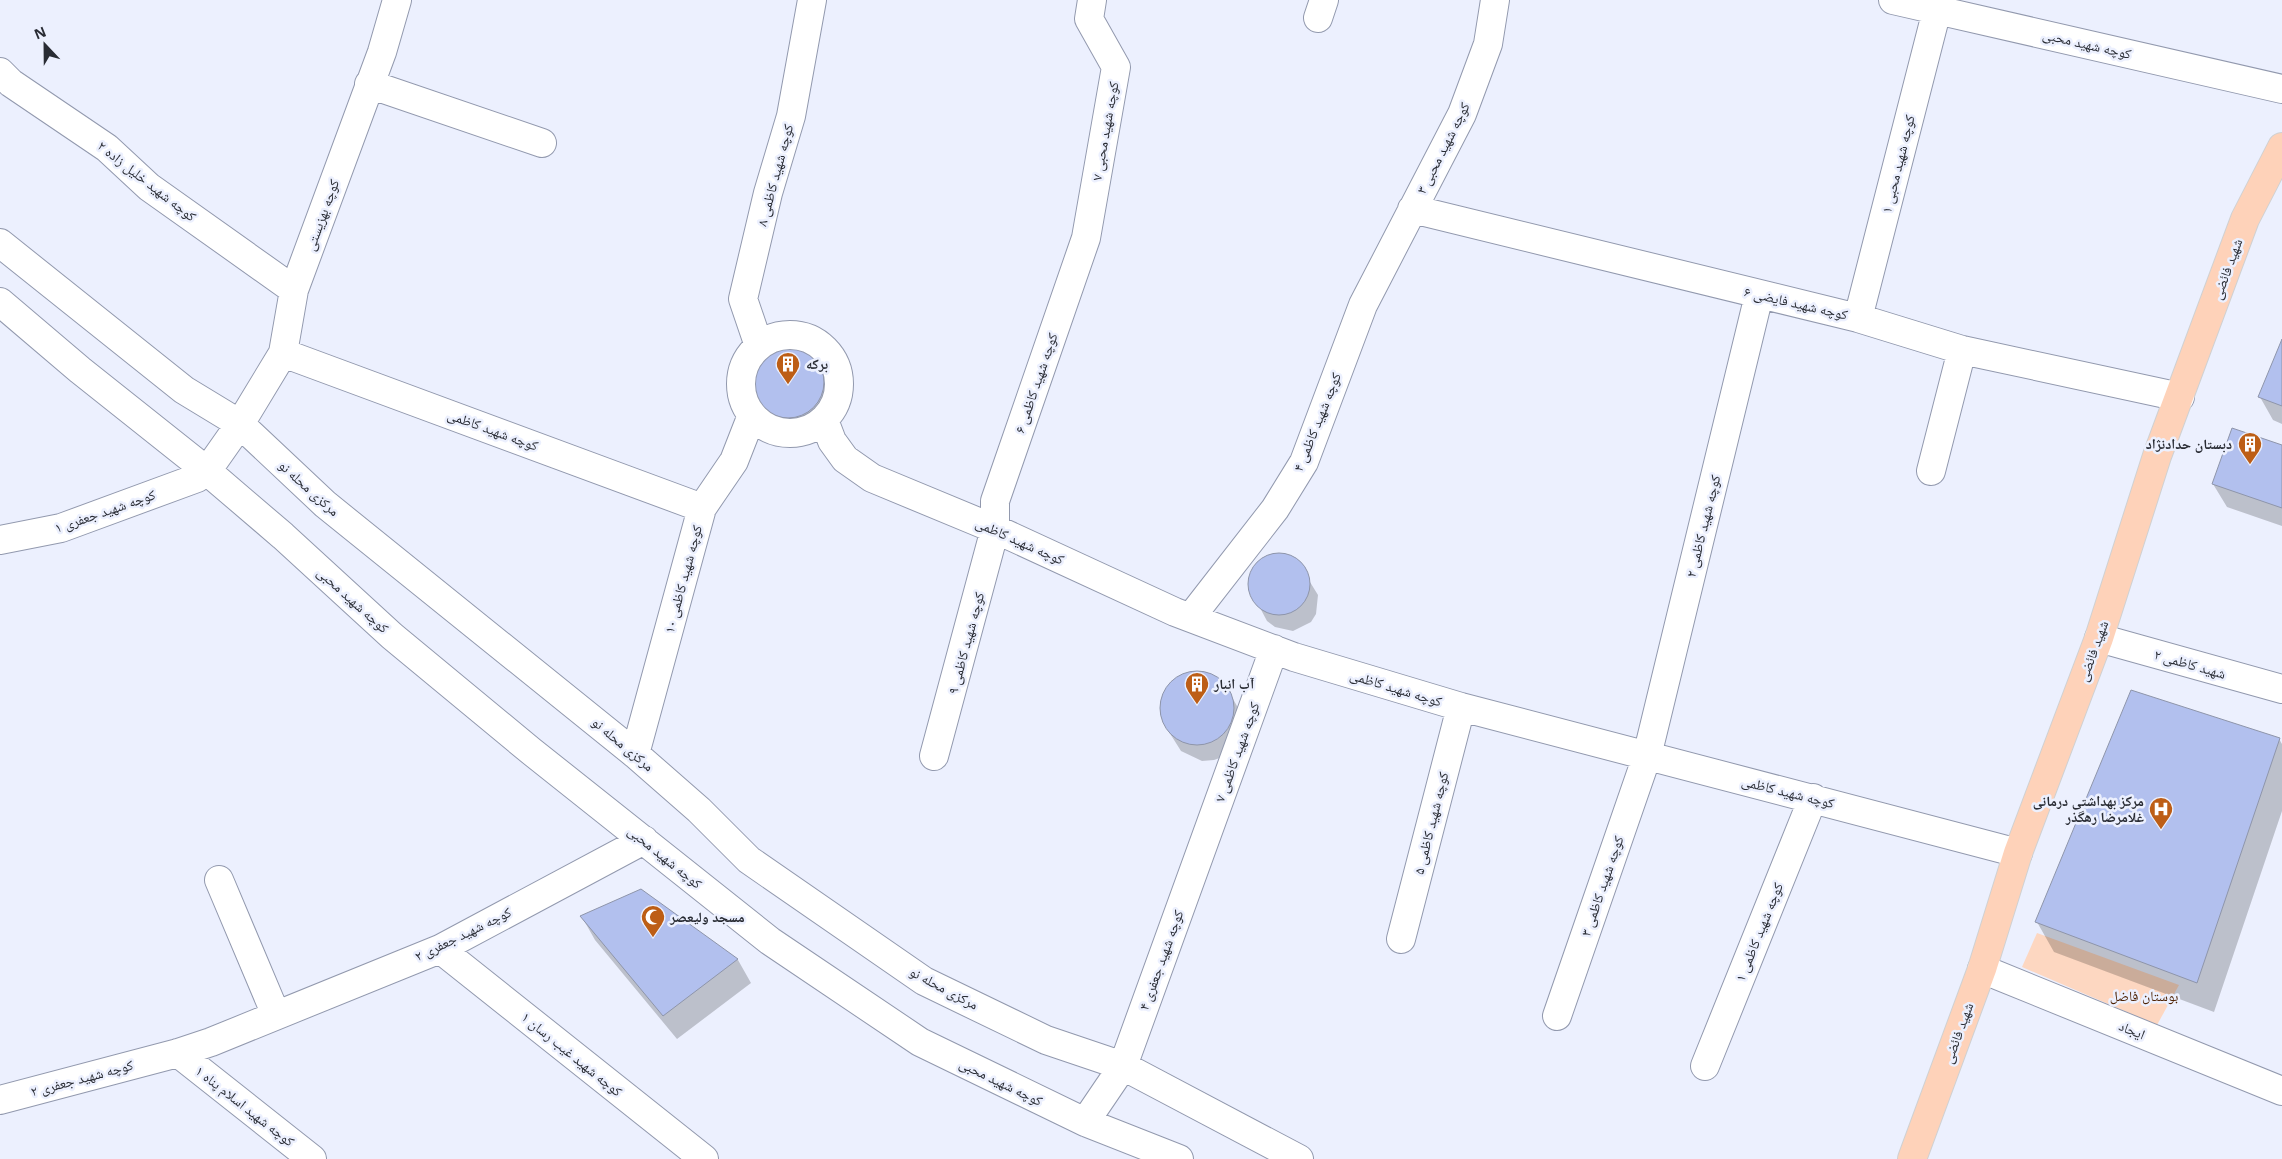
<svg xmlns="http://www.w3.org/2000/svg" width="2282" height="1159" font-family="'Noto Sans','Noto Naskh Arabic',sans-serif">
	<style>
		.green { fill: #fdd7c1 }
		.shadow { fill: #0003 }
		.building { fill: #b2c0ee; stroke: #8e95aa }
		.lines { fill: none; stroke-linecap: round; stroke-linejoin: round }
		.minor-casing { stroke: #9299ae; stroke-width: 30 }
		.major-casing { stroke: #d0d1d2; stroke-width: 30 }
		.minor { stroke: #fff; stroke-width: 28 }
		.major { stroke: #fed2b9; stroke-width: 28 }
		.labels { text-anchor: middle; stroke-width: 5; stroke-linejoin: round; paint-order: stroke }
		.street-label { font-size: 14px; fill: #292c34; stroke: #ecf0fe }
		.poi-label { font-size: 14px; font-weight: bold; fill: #292c34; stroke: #ecf0fe; text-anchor: start }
		.park-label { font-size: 14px; fill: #4e2203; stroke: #ecf0fe }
	</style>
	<rect width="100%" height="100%" fill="#ecf0fe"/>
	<path class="green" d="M2037 933 2179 985 2157 1025 2022 967Z"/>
	<path class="shadow" d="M2282 343V424L2273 420 2260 397Z
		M790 347 811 356 828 382 832 393V406L820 426 810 432 799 434 787 433 769 420 764 411 770 417 772 415 761 406 754 393 753 382 760 360 768 352Z
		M2282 447V526L2227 507 2213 484Z
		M1279 555 1297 561 1318 595 1316 614 1311 622 1293 631 1275 627 1267 621 1249 587 1254 568 1261 561Z
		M1194 671 1205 672 1216 677 1225 685 1241 713 1225 756 1214 760 1202 761 1181 751 1164 724 1160 713 1161 701 1165 690 1172 681Z
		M2279 739 2282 744V811L2214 1012 2054 952 2037 922Z
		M641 891 738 960 751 983 677 1039 595 940 582 917Z"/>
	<path class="building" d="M2282 339V406L2258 397Z
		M752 382a36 36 0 1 1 72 0a36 36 0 1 1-72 0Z
		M2232 428 2282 445V508L2212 484Z
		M1248 584a31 31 0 1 1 62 0a31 31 0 1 1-62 0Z
		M1160 708a37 37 0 1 1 74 0a37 37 0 1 1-74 0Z
		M2131 690 2280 738 2197 983 2035 922Z
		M641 889 738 959 663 1016 580 916Z"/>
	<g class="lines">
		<g class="minor-casing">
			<path id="minor" d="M1893 0 2282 89
				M1318 18 1324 0
				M0 72 11 83 107 148 149 187 294 290
				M369 84 542 143
				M1412 209 1858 318 1962 350 2180 397
				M0 243 184 390 240 424 325 504 635 754 699 810 749 860 924 981 1046 1040 1123 1066 1299 1159
				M0 302 80 370 207 471 283 536 392 636 531 751 770 941 920 1042 1085 1122 1179 1159
				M1858 318 1937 10
				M741 384a49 49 0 1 1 98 0a49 49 0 1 1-98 0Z
				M759 346 743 299 768 193 791 116 812 0
				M283 353 702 508
				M824 420 832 441 845 459 872 478 995 529 1175 612 1294 657 1461 707 2018 853
				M1931 471 1962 350
				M0 540 61 528 197 478 207 471 240 424 283 353 294 290 382 52 397 0
				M1191 617 1275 509 1304 462 1363 305 1462 114 1488 44 1495 0
				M2099 638 2282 689
				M635 754 702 508 734 461 752 415
				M934 756 995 529V501L1086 238 1116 67 1089 19 1092 0
				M219 880 276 1015
				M1401 939 1461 707
				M440 949 704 1159
				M1982 969 2282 1091
				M1557 1016 1647 756 1759 295
				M178 1053 312 1159
				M1705 1066 1813 798
				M0 1100 178 1053 211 1042 440 949 644 840
				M1085 1122 1123 1066 1274 649"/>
		</g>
		<g class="major-casing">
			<path id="major" d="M1912 1159 1982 969 2018 853 2099 638 2157 456 2245 219 2282 147"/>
		</g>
		<use href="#minor" class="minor"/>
		<use href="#major" class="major"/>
	</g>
	<defs>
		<g id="building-pin" transform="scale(1.25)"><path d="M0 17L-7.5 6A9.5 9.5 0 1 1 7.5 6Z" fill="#bd5e16" stroke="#ecf0fe"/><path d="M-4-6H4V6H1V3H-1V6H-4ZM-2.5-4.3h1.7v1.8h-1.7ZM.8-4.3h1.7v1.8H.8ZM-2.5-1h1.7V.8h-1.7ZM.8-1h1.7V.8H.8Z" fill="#fff"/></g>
		<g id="hospital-pin" transform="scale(1.25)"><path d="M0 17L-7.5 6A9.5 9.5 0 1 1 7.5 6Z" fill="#bd5e16" stroke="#ecf0fe"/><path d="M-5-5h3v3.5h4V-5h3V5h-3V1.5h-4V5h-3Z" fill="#fff"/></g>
		<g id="mosque-pin" transform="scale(1.25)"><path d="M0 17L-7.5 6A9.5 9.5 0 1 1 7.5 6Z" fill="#bd5e16" stroke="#ecf0fe"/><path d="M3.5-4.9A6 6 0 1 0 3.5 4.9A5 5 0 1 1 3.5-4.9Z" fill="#fff"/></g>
	</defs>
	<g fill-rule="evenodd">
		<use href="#building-pin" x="788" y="364"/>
		<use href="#building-pin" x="2250" y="444"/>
		<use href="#building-pin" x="1197" y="684"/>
		<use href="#hospital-pin" x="2161" y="809"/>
		<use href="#mosque-pin" x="653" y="917"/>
	</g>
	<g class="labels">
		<g class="street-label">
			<text transform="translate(2087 44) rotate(13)" y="5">کوچه شهید محبی</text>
			<text transform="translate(1105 131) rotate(-80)" y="5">کوچه شهید محبی ۷</text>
			<text transform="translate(1443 148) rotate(-63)" y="5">کوچه شهید محبی ۳</text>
			<text transform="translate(1898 164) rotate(-76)" y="5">کوچه شهید محبی ۱</text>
			<text transform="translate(775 175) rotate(-75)" y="5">کوچه شهید کاظمی ۸</text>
			<text transform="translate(147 181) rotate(38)" y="5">کوچه شهید خلیل زاده ۲</text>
			<text transform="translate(322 215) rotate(-70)" y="5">کوچه بهزیستی</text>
			<text transform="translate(2227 269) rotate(-70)" y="5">شهید فائضی</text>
			<text transform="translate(1796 303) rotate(13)" y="5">کوچه شهید فایضی ۶</text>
			<text transform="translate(1036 383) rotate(-71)" y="5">کوچه شهید کاظمی ۶</text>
			<text transform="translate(1317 422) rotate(-68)" y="5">کوچه شهید کاظمی ۴</text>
			<text transform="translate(493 430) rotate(20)" y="5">کوچه شهید کاظمی</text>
			<text transform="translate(309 488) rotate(42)" y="5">مرکزی محله نو</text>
			<text transform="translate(105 511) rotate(-19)" y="5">کوچه شهید جعفری ۱</text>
			<text transform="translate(1703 526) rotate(-76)" y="5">کوچه شهید کاظمی ۲</text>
			<text transform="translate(1020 541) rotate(24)" y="5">کوچه شهید کاظمی</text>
			<text transform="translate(683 579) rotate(-75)" y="5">کوچه شهید کاظمی ۱۰</text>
			<text transform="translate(353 600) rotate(42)" y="5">کوچه شهید محبی</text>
			<text transform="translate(966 643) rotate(-75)" y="5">کوچه شهید کاظمی ۹</text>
			<text transform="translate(2093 651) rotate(-70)" y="5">شهید فائضی</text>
			<text transform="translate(2190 664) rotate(16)" y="5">شهید کاظمی ۲</text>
			<text transform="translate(1396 688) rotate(17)" y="5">کوچه شهید کاظمی</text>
			<text transform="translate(623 744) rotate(40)" y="5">مرکزی محله نو</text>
			<text transform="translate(1237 752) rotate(-70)" y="5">کوچه شهید کاظمی ۷</text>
			<text transform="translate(1788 792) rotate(14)" y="5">کوچه شهید کاظمی</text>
			<text transform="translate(1431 823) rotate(-76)" y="5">کوچه شهید کاظمی ۵</text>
			<text transform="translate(665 857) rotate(39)" y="5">کوچه شهید محبی</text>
			<text transform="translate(1602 886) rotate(-71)" y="5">کوچه شهید کاظمی ۳</text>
			<text transform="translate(1759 932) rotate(-68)" y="5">کوچه شهید کاظمی ۱</text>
			<text transform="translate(463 934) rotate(-26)" y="5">کوچه شهید جعفری ۲</text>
			<text transform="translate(1161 960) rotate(-70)" y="5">کوچه شهید جعفری ۴</text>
			<text transform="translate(944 988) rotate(28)" y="5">مرکزی محله نو</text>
			<text transform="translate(2132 1030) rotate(22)" y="5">ایجاد</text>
			<text transform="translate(1958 1033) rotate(-70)" y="5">شهید فائضی</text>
			<text transform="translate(572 1054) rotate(39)" y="5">کوچه شهید غیب رسان ۱</text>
			<text transform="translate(82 1078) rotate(-15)" y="5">کوچه شهید جعفری ۲</text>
			<text transform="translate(1001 1082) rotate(26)" y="5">کوچه شهید محبی</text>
			<text transform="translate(245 1106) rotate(38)" y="5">کوچه شهید اسلام پناه ۱</text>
		</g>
		<g class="poi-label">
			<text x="806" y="369">برکه</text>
			<text x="2232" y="449" text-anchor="end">دبستان حدادنژاد</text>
			<text x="1214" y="689">آب انبار</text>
			<text x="2144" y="806" text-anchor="end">مرکز بهداشتی درمانی<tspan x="2144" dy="16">غلامرضا رهگذر</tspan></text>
			<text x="670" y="922">مسجد ولیعصر</text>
		</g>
		<g class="park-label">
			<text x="2144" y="1001">بوستان فاضل</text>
		</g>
	</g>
	<g transform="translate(45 45) rotate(338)" stroke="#ecf0fe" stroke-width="4" paint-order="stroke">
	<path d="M0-4L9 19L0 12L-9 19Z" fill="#292c34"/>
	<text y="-8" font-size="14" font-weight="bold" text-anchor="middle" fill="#292c34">N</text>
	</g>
</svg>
